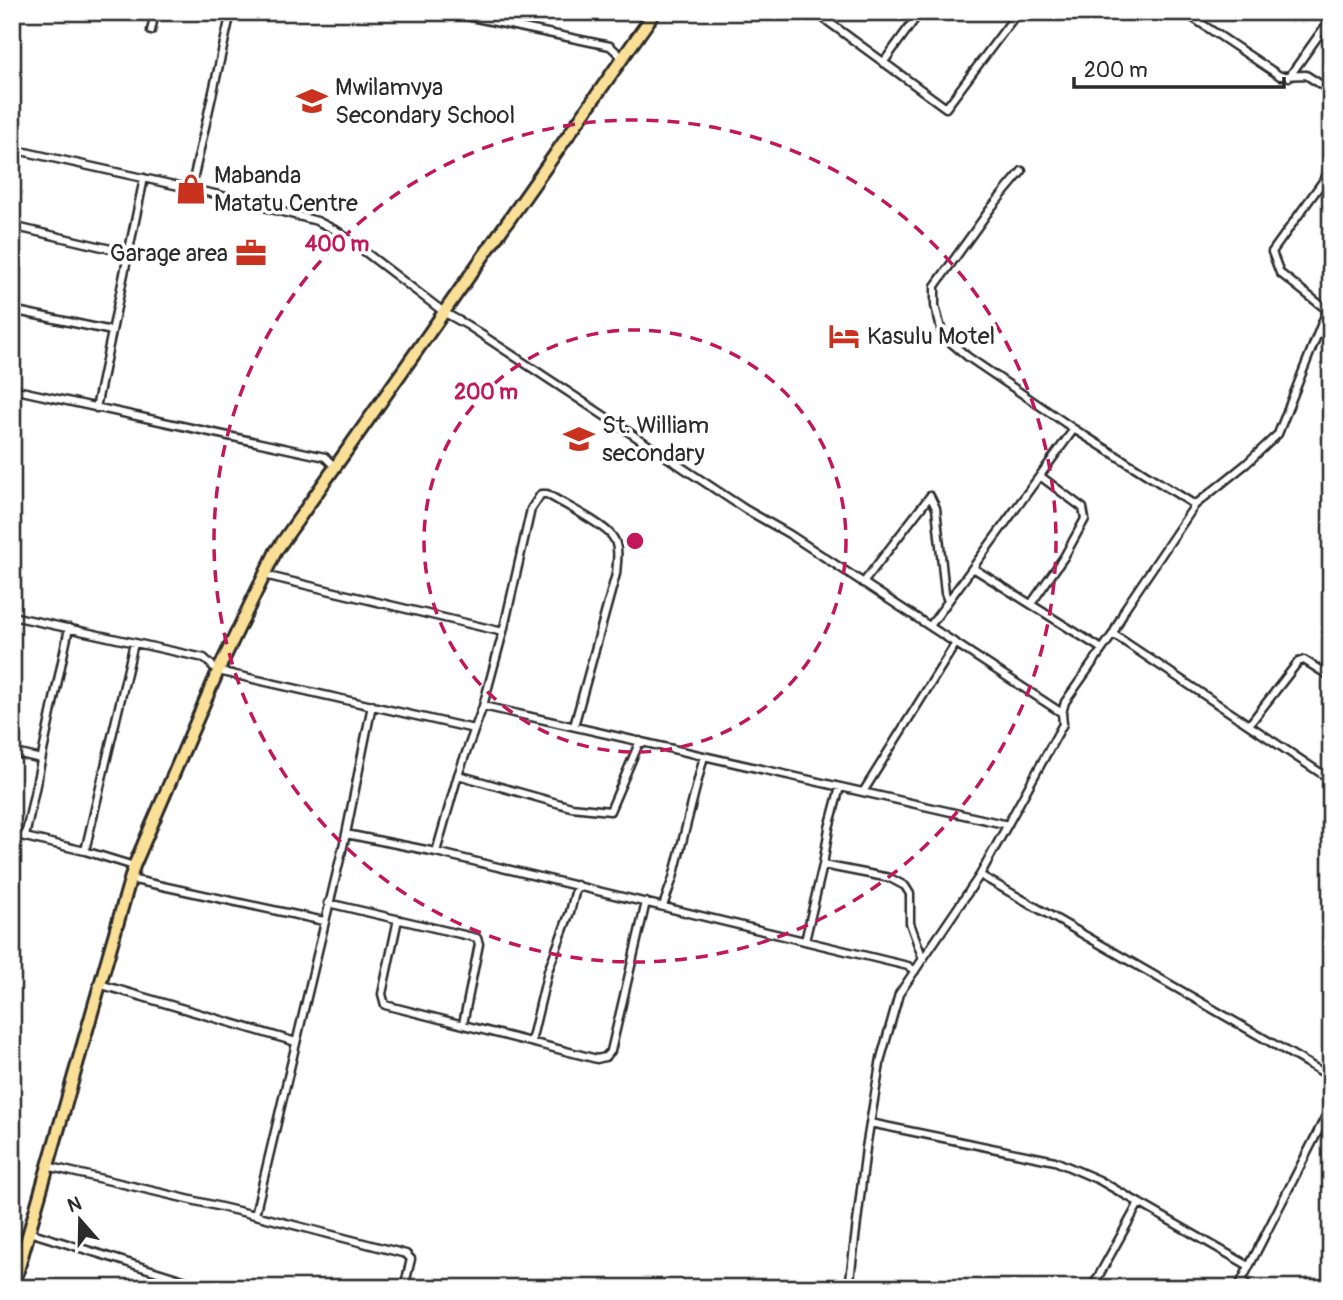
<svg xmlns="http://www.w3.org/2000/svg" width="1343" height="1300" font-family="Pangolin,sans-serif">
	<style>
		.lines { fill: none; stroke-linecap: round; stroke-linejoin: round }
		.minor-casing { stroke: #2b2b2b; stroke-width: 11 }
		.trunk-casing { stroke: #2b2b2b; stroke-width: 16 }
		.minor { stroke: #fff; stroke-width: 6 }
		.trunk { stroke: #fadf96; stroke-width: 10 }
		.ring { fill: none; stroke: #c2185b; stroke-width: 3.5; stroke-dasharray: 12 9 }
		.labels { text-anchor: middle; stroke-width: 7; stroke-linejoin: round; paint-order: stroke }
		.poi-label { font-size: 24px; fill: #2b2b2b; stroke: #fff; text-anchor: start }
		.centre { fill: #c2185b; stroke: #fff; stroke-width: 3.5 }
		.ring-label { font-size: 21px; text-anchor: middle; font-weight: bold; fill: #c2185b; stroke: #fff; stroke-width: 7; stroke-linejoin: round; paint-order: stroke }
	</style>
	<rect width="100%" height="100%" fill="#fff"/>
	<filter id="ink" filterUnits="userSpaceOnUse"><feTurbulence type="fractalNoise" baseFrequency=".0143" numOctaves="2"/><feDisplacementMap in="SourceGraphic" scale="14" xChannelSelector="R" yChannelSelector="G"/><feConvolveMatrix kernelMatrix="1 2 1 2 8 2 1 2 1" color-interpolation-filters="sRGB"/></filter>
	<g filter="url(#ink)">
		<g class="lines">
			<g class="minor-casing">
				<path id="minor" d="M447 12 610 46 622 57
					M815 12 946 108 1018 12
					M1184 12 1280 76 1306 75 1331 91
					M505 24 508 12
					M151 31 155 12
					M883 63 920 12
					M1289 77 1331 18
					M12 149 215 194 317 221 339 232 445 313 467 325 745 509 789 534 1062 713 1063 724 980 875 899 994 881 1058 866 1148 849 1288
					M1022 171 991 208 935 286V306L943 336 968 357 1074 429 1195 505
					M191 189 231 12
					M12 226 128 253
					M12 310 112 331
					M12 389 325 457 334 466
					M96 408 144 178
					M973 568 1102 649
					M264 575 503 632
					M863 583 930 496 936 508 945 593 948 601
					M1031 604 1064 557 1085 519 1083 508 1040 476
					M12 616 204 658 218 671 474 729
					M930 626 1074 429
					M1113 634 1331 780
					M483 706 1008 825
					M1062 713 1065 702 1113 634 1126 607 1195 505 1246 464 1278 434 1327 310 1280 273 1272 252 1331 170
					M1249 725 1298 662 1304 660 1331 677
					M12 752 41 759
					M458 775 571 807 610 811 640 741
					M863 792 956 643
					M12 834 85 851 134 866
					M346 834 436 852 908 966 915 971
					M25 837 69 628
					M85 851 134 643
					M436 852 458 775 483 706 503 632 531 509 541 494H547C563 504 602 523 612 536 620 546 617 562 616 574L574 726
					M823 865 890 878 905 886 910 894V923L923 959
					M980 875 1331 1077
					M130 879 324 921
					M328 903 477 938 479 944 463 1024
					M663 906 673 878 704 756
					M398 919 382 994 385 1005 597 1059 605 1057 611 1051 646 902
					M805 941 823 865 829 828 840 787
					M99 984 296 1042
					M531 1042 548 971 570 912 577 885
					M870 1123 1055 1161 1099 1180 1249 1266
					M47 1166 255 1215 406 1254 411 1259 404 1288
					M255 1215 346 834 372 705
					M29 1232 209 1288
					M1242 1280 1251 1288
					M1092 1288 1139 1203
					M1238 1288 1331 1106"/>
			</g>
			<g class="trunk-casing">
				<path id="trunk" d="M13 1288 134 866 218 671 276 551 655 12"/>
			</g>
			<use href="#minor" class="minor"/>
			<use href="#trunk" class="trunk"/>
		</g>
	</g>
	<g class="ring">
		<circle cx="635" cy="541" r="211"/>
		<circle cx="635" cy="541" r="421"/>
	</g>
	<defs>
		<g id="school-bare" transform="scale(2.415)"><path d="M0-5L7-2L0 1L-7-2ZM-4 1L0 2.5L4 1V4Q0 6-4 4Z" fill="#c8321e" stroke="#fff" stroke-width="2.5" paint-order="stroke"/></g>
		<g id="shop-bare" transform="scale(2.415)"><path d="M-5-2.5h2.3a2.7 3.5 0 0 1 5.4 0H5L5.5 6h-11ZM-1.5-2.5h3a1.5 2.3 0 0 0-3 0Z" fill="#c8321e" stroke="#fff" stroke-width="2.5" paint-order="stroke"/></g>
		<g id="office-bare" transform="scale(2.415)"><path d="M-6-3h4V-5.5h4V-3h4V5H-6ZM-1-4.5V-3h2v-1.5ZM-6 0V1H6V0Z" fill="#c8321e" stroke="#fff" stroke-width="2.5" paint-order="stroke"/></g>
		<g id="hotel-bare" transform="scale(2.415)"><path d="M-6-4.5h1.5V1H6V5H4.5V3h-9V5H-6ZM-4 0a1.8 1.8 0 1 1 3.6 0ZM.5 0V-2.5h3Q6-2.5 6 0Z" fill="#c8321e" stroke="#fff" stroke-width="2.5" paint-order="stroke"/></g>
	</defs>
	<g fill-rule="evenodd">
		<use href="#school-bare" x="312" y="101"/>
		<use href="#shop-bare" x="191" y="189"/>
		<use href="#office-bare" x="251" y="253"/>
		<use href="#hotel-bare" x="844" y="336"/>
		<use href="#school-bare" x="579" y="439"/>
	</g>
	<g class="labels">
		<g class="poi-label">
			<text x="335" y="95">Mwilamvya<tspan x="335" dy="28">Secondary School</tspan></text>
			<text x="214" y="183">Mabanda<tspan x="214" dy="28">Matatu Centre</tspan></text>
			<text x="228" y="261" text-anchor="end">Garage area</text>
			<text x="867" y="344">Kasulu Motel</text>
			<text x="602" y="433">St. William<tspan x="602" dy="28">secondary</tspan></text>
		</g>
	</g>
	<circle cx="635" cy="541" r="10" class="centre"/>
	<g class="ring-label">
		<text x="337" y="251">400 m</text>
		<text x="486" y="399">200 m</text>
	</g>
	<rect width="1343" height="1300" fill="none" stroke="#fff" stroke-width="42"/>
	<rect x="21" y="21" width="1301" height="1258" fill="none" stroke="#2b2b2b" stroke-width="2.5" filter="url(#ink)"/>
	<g transform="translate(80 1220) rotate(340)" stroke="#ffffff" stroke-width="5" paint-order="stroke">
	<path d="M0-5L12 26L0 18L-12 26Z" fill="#2b2b2b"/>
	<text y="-10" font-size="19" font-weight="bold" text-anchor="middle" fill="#2b2b2b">N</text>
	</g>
	<path d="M1074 77v10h210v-10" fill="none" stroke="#2b2b2b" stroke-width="3.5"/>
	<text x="1084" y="77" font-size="21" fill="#2b2b2b" stroke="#ffffff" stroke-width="5" paint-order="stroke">200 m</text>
</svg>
